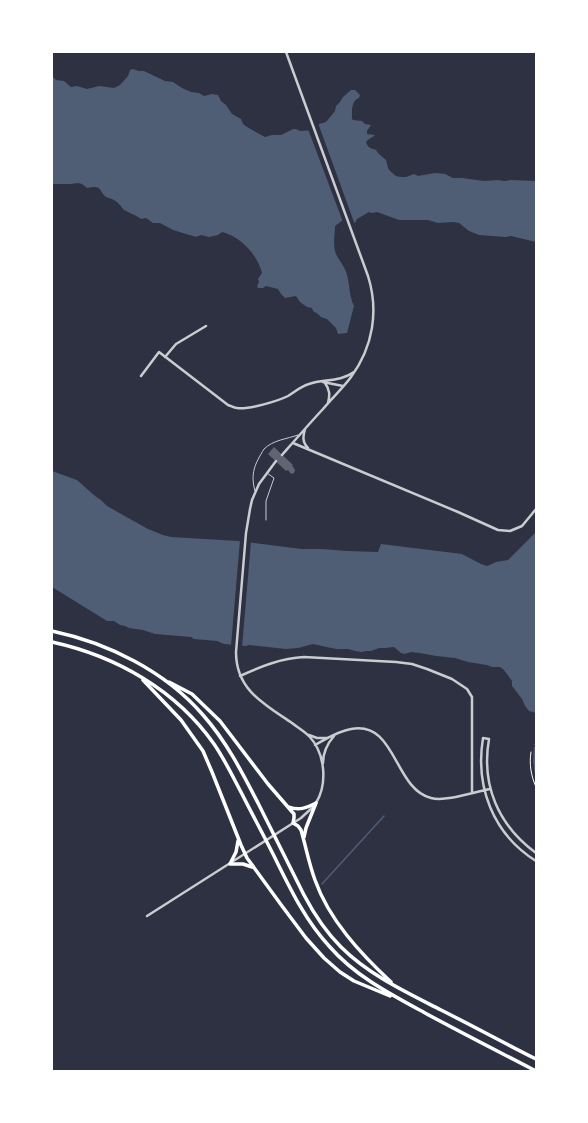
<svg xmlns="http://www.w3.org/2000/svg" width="588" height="1123" font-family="'DM Sans',sans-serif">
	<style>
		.water { fill: #4f5d75 }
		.pier { fill: #2d3142 }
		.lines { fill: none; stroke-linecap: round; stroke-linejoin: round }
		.stream { stroke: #4f5d75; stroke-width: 1.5 }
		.building { fill: #626471 }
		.path { stroke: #fff; stroke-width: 1 }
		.service { stroke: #caccd0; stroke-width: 1 }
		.minor { stroke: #caccd0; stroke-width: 2.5 }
		.secondary { stroke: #fff; stroke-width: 3.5 }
	</style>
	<rect width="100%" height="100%" fill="#2d3142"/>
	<path class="water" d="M133 69 139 71H144L165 81 173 82 182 88 191 92 199 93 204 96 212 94 218 95 221 101 226 105 232 114 241 119 243 124 247 127 265 137 272 135H281L293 129H296L300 131 315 130 319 124 326 122 331 116 335 111 336 106 340 102 343 97 351 90H355L360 95 359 98C351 101 352 111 352 119L353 120 362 121 365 124 371 125 367 131V134L375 135C372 138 369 138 366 142 368 148 370 148 376 150L379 154 386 160 388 168 390 171 396 176 401 177H406L414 174 418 176 435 173 445 174 453 178H462L484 181 498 180 504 181 511 180 536 181V242L511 236 506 237 479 235 469 231 459 223 453 222 438 223 428 220H399L377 212 372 213 369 212 357 219 355 223 343 220 335 226C335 235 332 247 337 256 341 263 345 267 347 275 350 285 349 296 354 306L347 333 338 334 336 328 327 319 321 317 318 314 313 311 312 308 307 307 300 302 296 296 285 298 281 294 278 289 266 286 263 288H258L257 286 259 282 258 279 262 273C257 254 241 237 222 232L218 235 209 237 201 235 196 237 173 230 160 223H153L146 218 141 219C137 216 128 212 124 210 121 206 117 201 112 199 112 199 106 197 106 197 97 190 104 185 87 188L82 184 78 183 71 184H52V76L56 80 64 81 71 87 77 86 87 89 99 86 114 88 120 85 128 76 130 70Z
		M52 471 77 480 95 496 101 500 107 506 148 529 163 535 171 537 238 541 302 549H322L347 551 378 552 381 544 462 554 481 564 487 566 496 562 508 560 536 532V713L529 711 525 706 522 699 512 686V681L504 670 500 667H492L487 665 468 662 455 658 436 656 420 653 411 652 405 654 401 653 394 647 386 648H379L371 651H366L362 652 355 651 348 649H336L313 644 298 648 286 649 249 645 246 646 224 644 217 641 194 639 191 637 155 634 143 630 129 628 125 626 120 625 114 621H107L52 587Z
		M534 747H536V775H535L533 761Z"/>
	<path class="pier" d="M318 123 355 225H353L343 222 308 129 314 128Z
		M240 540 251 541 242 647 231 646Z"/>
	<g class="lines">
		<path class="stream" d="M322 884 384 816"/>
	</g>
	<path class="building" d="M274 447 293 465H292L295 470 294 473 291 474 288 470 286 471 268 454Z"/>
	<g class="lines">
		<path class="path" d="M531 752C529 764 531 776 536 787"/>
		<path class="service" d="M255 491C250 473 255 464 264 449 273 440 287 439 298 435
			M266 520V501L274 478 267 473
			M535 745 536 746"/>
		<path class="minor" d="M165 357 176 344 206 326
			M141 376 159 352 228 405C231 406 234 408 237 408 248 410 278 401 288 396 295 392 301 386 309 384 324 379 340 382 354 372
			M323 382 343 386
			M325 383C330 390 330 395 328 403
			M305 429C303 436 302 442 308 448
			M293 443 458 512 498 530 510 531 522 526 536 509
			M282 455C296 439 309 424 323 409 332 398 343 388 351 377 373 347 379 311 368 276L286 52
			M240 676C260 667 281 658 304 657L396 662 412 664 427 669 452 679 467 689 472 697V793
			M309 735 317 738H327
			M315 745C326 739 338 731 351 729 396 720 394 789 431 798 446 802 474 792 490 789
			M323 763C323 752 327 744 334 736
			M536 853C498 825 481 785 489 739L483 738C475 787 493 834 536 861
			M147 916 301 818C306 813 312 809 316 803 328 783 325 753 309 736 304 731 297 727 292 723 264 704 236 690 236 652L246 533 250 509 252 500 259 484 276 461"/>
		<path class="secondary" d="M52 631C108 643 165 671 203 715 227 742 243 774 259 805 274 835 289 865 304 895 314 914 325 931 341 947 369 975 406 992 441 1010 473 1026 504 1043 536 1059
			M52 642C116 656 176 690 214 744 225 760 233 777 242 794 252 814 263 834 273 854 289 886 304 919 329 946 355 976 390 994 425 1013 462 1033 499 1052 536 1071
			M143 680 181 720 203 751 212 772 241 845 247 858 282 906 306 938 324 958 340 972 354 981 390 996
			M169 682 192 694 220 721 268 784 294 814V818L293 823 298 826 301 830C306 847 309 864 315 880 329 920 361 954 391 982
			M289 807C299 811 306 808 316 803
			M304 837 306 828 316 803
			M230 864 236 852 238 841
			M230 864H243L252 867"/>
	</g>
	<rect width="588" height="1123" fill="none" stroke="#ffffff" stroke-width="106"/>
</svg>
